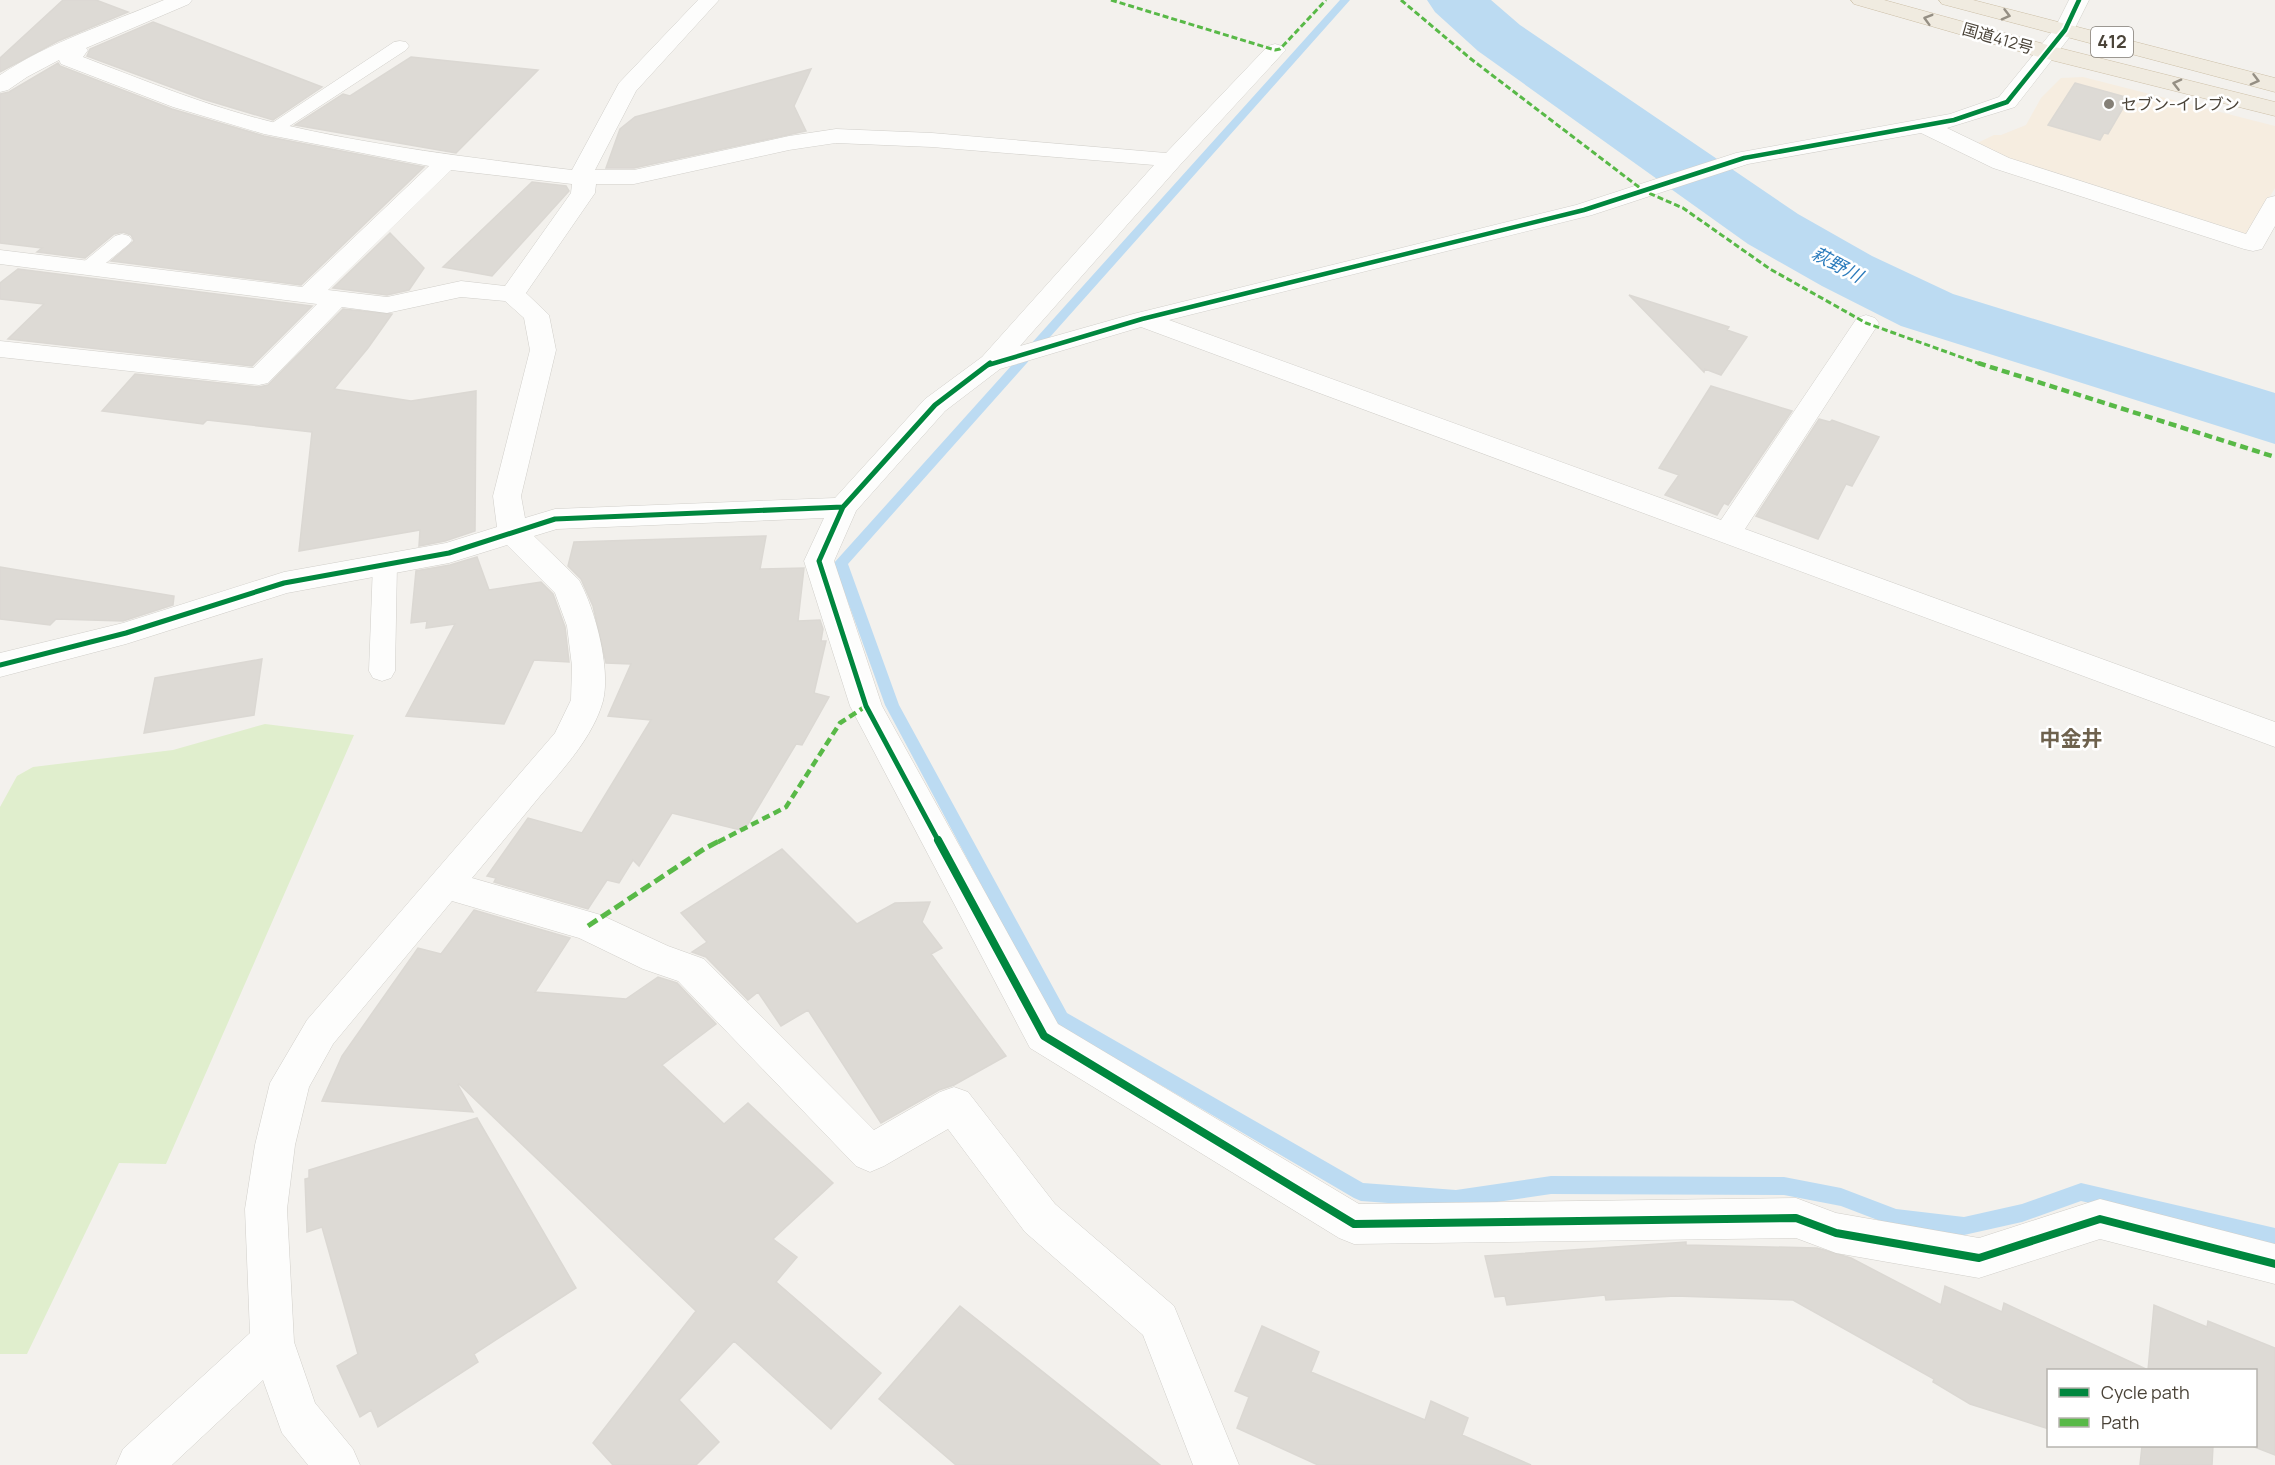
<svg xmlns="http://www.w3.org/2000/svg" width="2275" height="1465" font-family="Manrope,'Noto Sans JP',sans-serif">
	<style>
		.commercial { fill: #f6ede0 }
		.green { fill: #e0eecd }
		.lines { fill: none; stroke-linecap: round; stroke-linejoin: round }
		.stream { fill: #bcdbf2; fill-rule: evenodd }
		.river { fill: #bcdbf2; fill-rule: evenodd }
		.building { fill: #dddad5; stroke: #dbd8d3; stroke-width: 1.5 }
		.service-casing { stroke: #d1cfca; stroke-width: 1 }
		.minor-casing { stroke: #d1cfca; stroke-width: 1 }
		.trunk-casing { stroke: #ccbfa7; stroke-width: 1 }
		.service { fill: #fdfdfc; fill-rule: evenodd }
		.minor { fill: #fdfdfc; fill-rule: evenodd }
		.trunk { fill: #f0ebe0; fill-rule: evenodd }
		.quiet-far2 { stroke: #58b947; stroke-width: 3; stroke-dasharray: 6 3; stroke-linecap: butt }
		.quiet-far1 { stroke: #58b947; stroke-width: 4.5; stroke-dasharray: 8 4.5; stroke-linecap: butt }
		.quiet { stroke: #58b947; stroke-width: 5; stroke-dasharray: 11 5; stroke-linecap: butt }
		.cycleway-far2-casing { stroke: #fff; stroke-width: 8 }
		.cycleway-far1-casing { stroke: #fff; stroke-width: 9 }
		.cycleway-casing { stroke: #fff; stroke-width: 11 }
		.cycleway-far2 { stroke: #00873e; stroke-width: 4.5 }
		.cycleway-far1 { stroke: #00873e; stroke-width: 5 }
		.cycleway { stroke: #00873e; stroke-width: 8 }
		.oneway { stroke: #958f84 }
		.poi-dot { fill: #858077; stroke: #fff; stroke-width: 2 }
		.labels { text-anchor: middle; stroke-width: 5; stroke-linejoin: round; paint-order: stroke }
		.far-street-label { font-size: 16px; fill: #4a4338; stroke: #fff }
		.far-poi-label { font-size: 16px; fill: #4a4338; stroke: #fff; text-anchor: start }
		.shield { fill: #fff; stroke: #807b74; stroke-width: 1.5 }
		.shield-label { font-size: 18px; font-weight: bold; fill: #4a4338 }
		.far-water-label { font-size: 18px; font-style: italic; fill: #2b7bbc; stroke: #fff }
		.neighbourhood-label { font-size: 21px; font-weight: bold; fill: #6e624e; stroke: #fff }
	</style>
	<rect width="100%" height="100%" fill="#f3f1ed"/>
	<path class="commercial" d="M2083 77 2275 126V188L2248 233 2239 235 1971 146 1994 135H2001L2026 125 2041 98 2061 78Z"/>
	<path class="green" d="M265 724 354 735 166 1164 119 1163 27 1354H0V807L17 776 33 767 173 750Z"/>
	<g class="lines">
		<path class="stream" d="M1340 0H1350L848 564 899 705 1067 1013 1363 1183 1456 1190 1551 1176 1784 1177 1841 1188 1896 1209 1964 1217 2022 1204 2081 1183 2275 1228V1246L2081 1201 2022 1222 1964 1235 1896 1227 1841 1206 1784 1195 1551 1194 1456 1208 1361 1201 1354 1198 1055 1023 885 705 834 563Z"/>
		<path class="river" d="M1427 0H1491L1520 25 1798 214 1872 256 1953 294 2275 393V444L1901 326 1822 286 1748 244 1478 51 1435 12Z"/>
	</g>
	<path class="building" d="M63 0H96L128 12 58 41 0 72V58Z
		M153 22 322 87 273 120 203 99 87 56 90 49Z
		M411 57 538 70 456 153 295 125 343 94 350 96Z
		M58 63 60 66 172 109 264 136 424 167 301 285 111 261 134 241 131 235 123 232 114 234 85 258 37 252 42 248 0 243V94L9 92Z
		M811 69 794 106 806 131 634 168H606L620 129 635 117Z
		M2075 83 2129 98 2108 134 2104 133 2100 140 2048 125Z
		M532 182 566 186 569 191 492 276 443 267Z
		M390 233 424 268 409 290 387 295 333 288Z
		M18 269 312 306 252 366 8 339 44 304 0 299V283Z
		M1629 295 1729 327 1727 330 1747 337 1721 375 1705 369 1704 372Z
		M343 309 392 314 368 348 334 389 411 401 476 391 475 531 445 541 419 546 420 530 299 551 312 432 207 420 203 424 102 411 135 374 259 387 268 385Z
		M1711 386 1792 411 1728 505 1724 503 1717 515 1665 495 1679 475 1659 468Z
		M1819 419 1830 422 1832 420 1879 437 1852 486 1846 484 1818 539 1756 516Z
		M766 536 760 569 804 568 798 621 820 620 823 629 821 641H826L814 693 829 697 802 745 796 744 744 831 672 813 639 866 633 860 619 883 607 880 588 909 494 882 496 878 487 876 528 818 582 833 651 720 608 716 631 664 606 663 593 606 581 579 568 566 574 542Z
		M477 557 489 590 541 582 553 594 565 627 569 662 534 660 504 724 406 716 455 624 426 628 427 621 411 623 416 571 450 565Z
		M0 567 174 596 173 605 123 621 56 619 50 625 0 619Z
		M262 659 254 715 144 733 155 678Z
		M782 849 857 924 895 903 930 902 922 922 942 948 931 954 1006 1056 954 1085 939 1090 881 1123 808 1010 781 1026 758 992 748 1000 706 957 692 952 707 942 681 913Z
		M474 910 570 938 535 992 626 999 658 977 677 983 716 1024 662 1065 724 1124 748 1103 833 1183 773 1239 797 1257 776 1282 881 1373 831 1429 734 1341 679 1400 719 1442 696 1465H613L593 1443 696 1311 459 1084 458 1085 473 1112 322 1101 342 1056 418 948 441 954Z
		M477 1118 576 1288 474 1354 478 1362 378 1427 371 1410 360 1417 337 1366 358 1354 322 1227 307 1232 305 1179 309 1178V1170Z
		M1686 1242V1245L1817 1248 1851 1258 1941 1305 1945 1286 2002 1312 2004 1303 2148 1370 2154 1305 2207 1327 2208 1321 2275 1348V1455L2252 1446H2256V1371H2049V1429L1970 1404 1933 1382 1934 1379 1793 1300 1675 1296 1606 1300 1605 1295 1507 1305 1505 1296 1495 1297 1485 1256Z
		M960 1306 1160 1465H956L879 1399Z
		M1262 1326 1319 1352 1311 1372 1425 1420 1431 1401 1468 1418 1462 1435 1531 1465H1318L1237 1428 1249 1397 1235 1391Z
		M2142 1446H2213L2212 1465H2140Z"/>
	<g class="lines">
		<g class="service-casing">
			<path id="service" d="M400 41 406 42 409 46 406 50 279 133H265L263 129 394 42Z
				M122 234 129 236 132 240 129 244 95 272H81L78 268 81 264 115 236Z
				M385 556 394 558 397 564 395 671 391 678 382 681 373 678 369 671 373 564 376 558Z"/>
		</g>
		<g class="minor-casing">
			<path id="minor" d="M164 0H192L189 4 86 48 88 50 83 57C146 81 209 107 276 123 373 146 473 158 572 170L619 83 698 0H719L636 91 595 170H634L789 136 836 129 932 133 1166 153 1268 46 1275 44 1282 46 1286 50 1282 54 1180 165 1020 346 1133 314 1576 205 1736 153 1950 114 1999 97 2055 28 2069 0H2089L2072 34 2015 107 1947 128 2009 158 2246 234 2267 198 2275 196V226L2262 249 2253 251 2244 249 1993 168 1921 133 1748 164 1592 215 1169 320 1721 520 1857 318 1866 315 1875 318 1879 323 1745 529 2275 722V747L1141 327 1000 369 945 411 856 511 834 561 882 706 1058 1024 1359 1204 1796 1198 1836 1213 1979 1238 2100 1199 2275 1244V1284L2100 1239 1979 1278 1836 1253 1796 1238 1354 1244 1339 1238 1030 1048 850 706 804 561 824 518 557 529 534 536 579 580C595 609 611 668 603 701 593 737 564 768 540 796 517 824 495 851 472 878L601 915 668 946 704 959 874 1130 940 1092 954 1087 968 1092 1055 1204 1174 1306 1239 1465H1193L1143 1335 1025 1232 948 1129 884 1166 870 1172 856 1166 678 981 643 969 579 938 452 901 333 1044 309 1087 295 1145 287 1209 294 1342 315 1403 353 1449 360 1465H308L282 1433 263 1380 172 1465H116L123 1449 250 1333 245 1209 255 1145 270 1083 307 1020 555 733 571 700 572 666 567 626 555 593 507 545 449 563 287 593 126 644 0 677V653L123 623 284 572 446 543 497 527 493 496 530 350 524 318 505 301 461 297 387 313 342 307 268 383 259 385 0 357V341L253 368 317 304 0 264V250L302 287 429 166 264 134 173 107 61 64 59 60 27 77 8 90 0 92V75C49 42 110 23 164 0ZM836 143 932 147 1154 165 982 357 925 399 835 498 555 509 525 518 521 496 556 350 549 315 526 293 595 193 596 184H634L789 150ZM451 170 572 184 571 193 505 286 461 281 387 297 328 290Z"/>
		</g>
		<g class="trunk-casing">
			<path id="trunk" d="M1851 0H1884L2055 47 2275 102V116L2039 57 1854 4Z
				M1939 0H1973L2275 78V92L1942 4Z"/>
		</g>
		<use href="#service" class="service"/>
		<use href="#minor" class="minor"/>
		<use href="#trunk" class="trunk"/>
		<path class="quiet-far2" d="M1111 0 1275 50 1280 49 1326 0
			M1401 0 1471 59 1644 191 1683 208 1770 269 1866 323 1983 365"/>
		<path class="quiet-far1" d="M1978 363 2275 457
			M718 842 786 807 840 723 866 706"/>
		<path class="quiet" d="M588 926 704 849 721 840"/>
		<g class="cycleway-far2-casing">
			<path id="cycleway-far2" d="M988 365 1142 319 1584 210 1744 158 1954 120 2007 102 2065 30 2079 0"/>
		</g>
		<g class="cycleway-far1-casing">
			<path id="cycleway-far1" d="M843 507 819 561 866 706 939 842
				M0 665 126 633 284 583 449 553 555 519 843 507 935 405 990 363"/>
		</g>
		<g class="cycleway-casing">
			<path id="cycleway" d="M938 840 1044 1036 1354 1224 1796 1218 1836 1233 1979 1258 2100 1219 2275 1264"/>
		</g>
		<use href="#cycleway-far2" class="cycleway-far2"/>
		<use href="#cycleway-far1" class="cycleway-far1"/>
		<use href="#cycleway" class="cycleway"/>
	</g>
	<defs><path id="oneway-chevron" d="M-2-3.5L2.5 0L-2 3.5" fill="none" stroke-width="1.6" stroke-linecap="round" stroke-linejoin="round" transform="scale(1.5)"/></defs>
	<g class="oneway">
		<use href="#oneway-chevron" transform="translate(2006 15) rotate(15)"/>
		<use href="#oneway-chevron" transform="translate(1928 19) rotate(-164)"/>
		<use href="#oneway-chevron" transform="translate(2255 80) rotate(15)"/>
		<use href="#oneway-chevron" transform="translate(2177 84) rotate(-166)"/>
	</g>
	<circle class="poi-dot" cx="2109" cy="104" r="6"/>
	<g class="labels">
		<g class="far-street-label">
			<text transform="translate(1998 38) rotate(16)" y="6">国道412号</text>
		</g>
		<g class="far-poi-label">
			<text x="2121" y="110">セブン-イレブン</text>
		</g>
		<rect class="shield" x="2091" y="27" width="42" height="30" rx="4.5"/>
		<g class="shield-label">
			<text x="2112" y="48">412</text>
		</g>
		<g class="far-water-label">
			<text transform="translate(1837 265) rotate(28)" y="6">萩野川</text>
		</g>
		<g class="neighbourhood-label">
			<text x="2071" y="746">中金井</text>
		</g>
	</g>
	<rect x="2047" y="1369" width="210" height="78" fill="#ffffff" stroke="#b7b4af" stroke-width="1.5"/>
	<rect x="2059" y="1388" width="30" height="9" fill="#00873e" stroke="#b7b4af" stroke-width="1.5"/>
	<text x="2101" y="1399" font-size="18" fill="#4a4338">Cycle path</text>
	<rect x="2059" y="1418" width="30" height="9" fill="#58b947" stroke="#b7b4af" stroke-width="1.5"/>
	<text x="2101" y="1429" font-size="18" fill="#4a4338">Path</text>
</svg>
